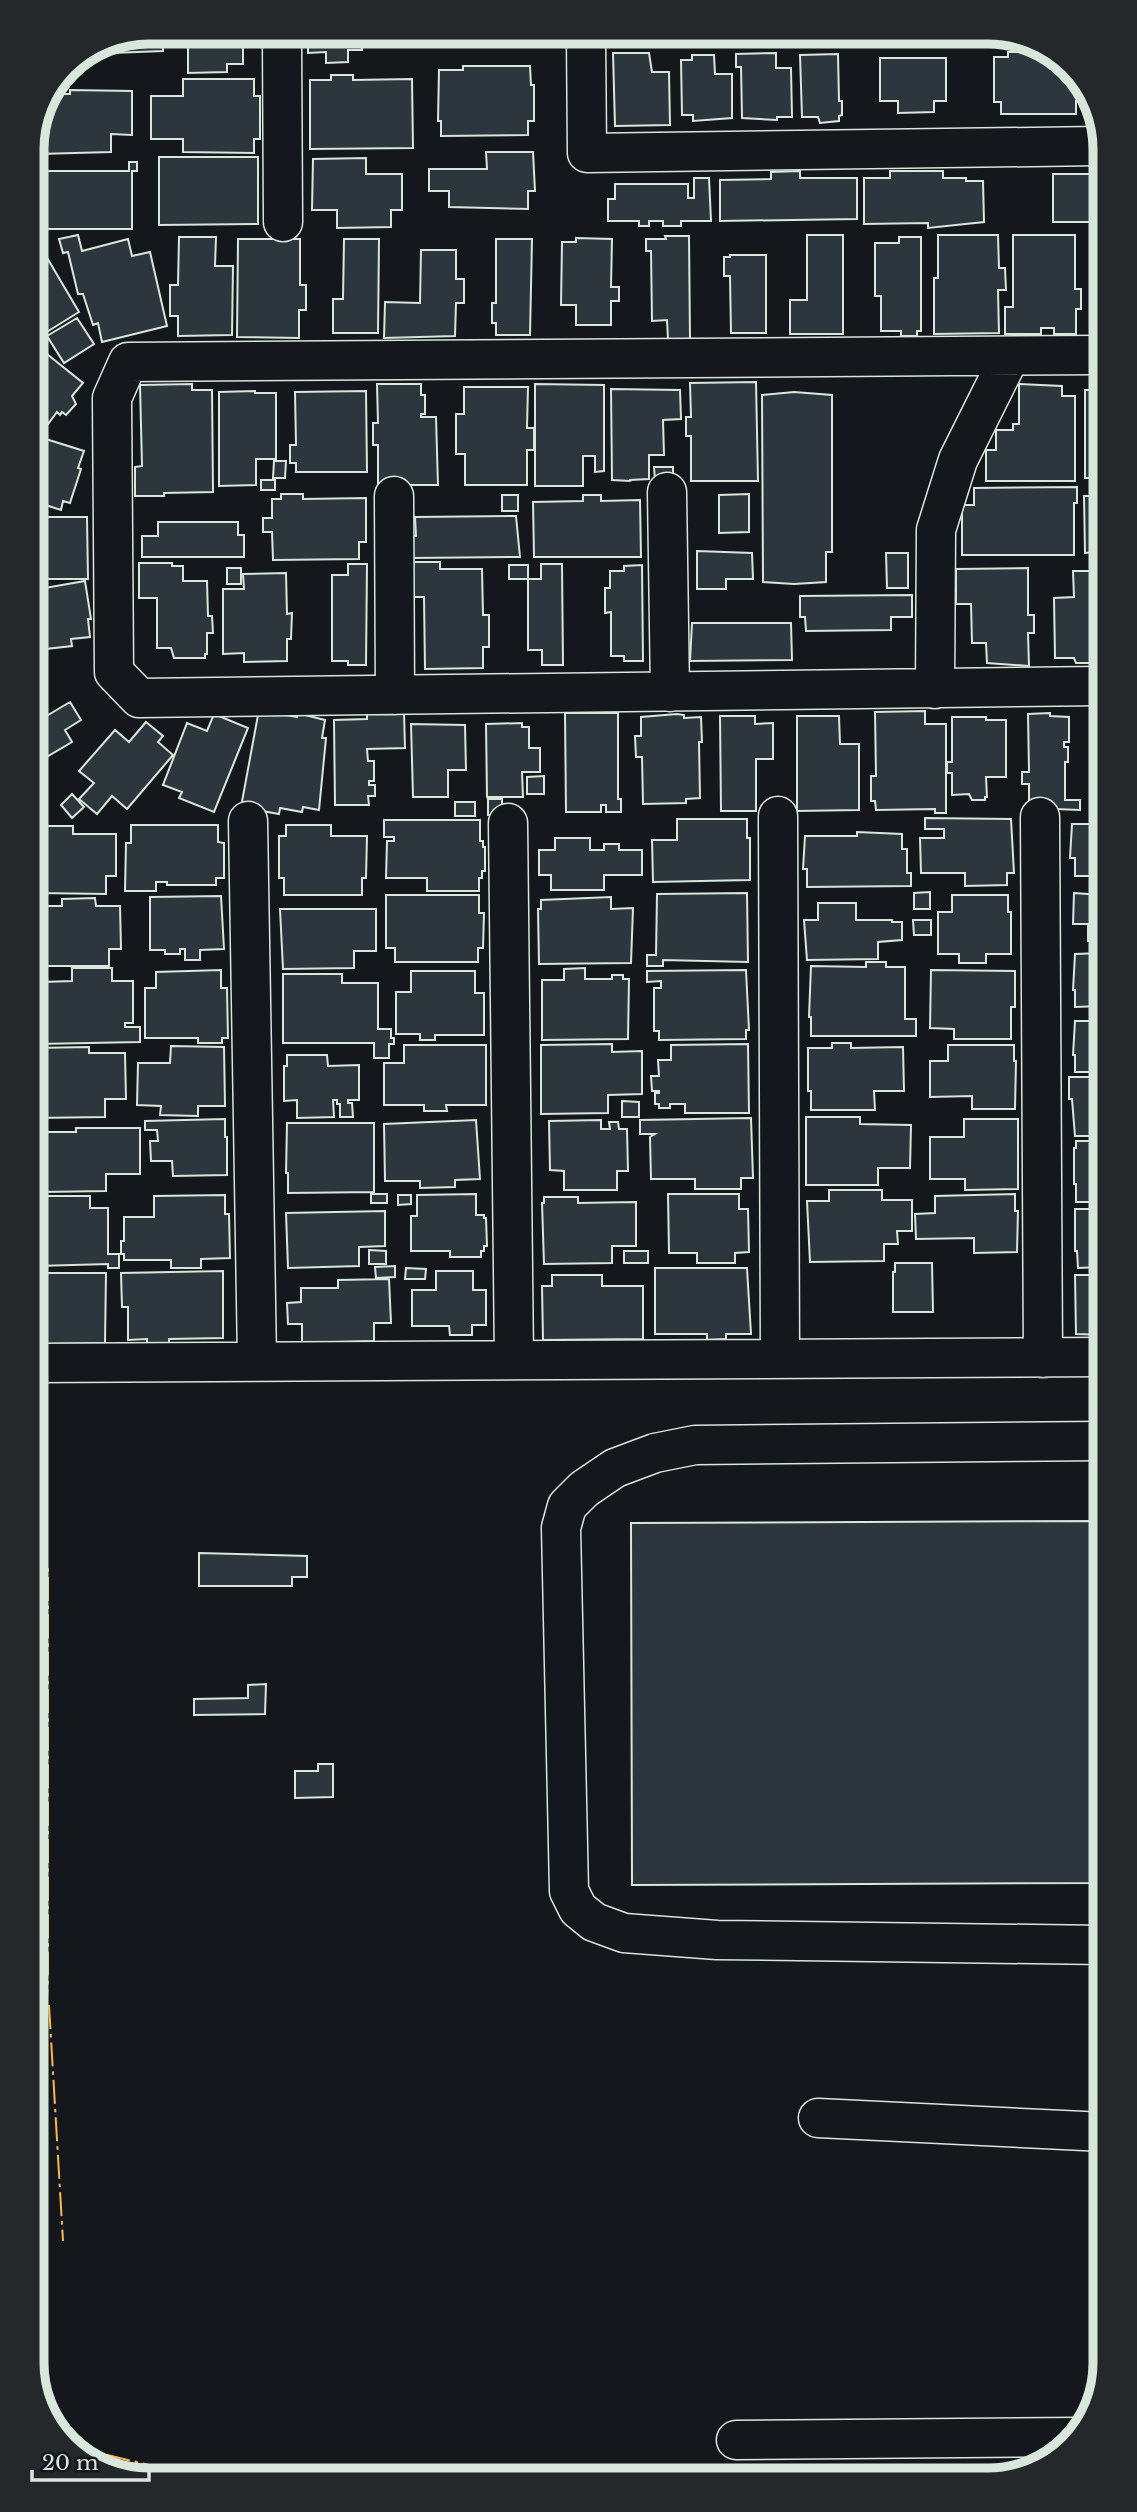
<svg xmlns="http://www.w3.org/2000/svg" width="1137" height="2512" font-family="'Libre Baskerville',serif">
	<style>
		.building { fill: #2c363c; stroke: #d8e6dc; stroke-width: 2 }
		.lines { fill: none; stroke-linecap: round; stroke-linejoin: round }
		.minor-casing { stroke: #d8e6dc; stroke-width: 41 }
		.minor { stroke: #14181c; stroke-width: 38 }
		.power { stroke: #ffb74d; stroke-width: 2; stroke-dasharray: 24 5 3.5 5; stroke-linecap: butt }
		.rim { fill: none; stroke: #d8e6dc; stroke-width: 9 }
	</style>
	<rect width="100%" height="100%" fill="#14181c"/>
	<path class="building" d="M925 32H960V44L925 45Z
		M982 32H996L1022 42H982Z
		M834 33V42H798V34Z
		M841 33H855V43H841Z
		M861 33H883V41H861Z
		M737 34H773V42H737Z
		M615 35H651V43L615 42Z
		M509 36H562V42H509Z
		M402 37H439V41H402Z
		M308 38H362V50H348V62L326 63V52L308 53Z
		M188 39H243V64H227V72L188 73Z
		M112 40H163V51L112 53Z
		M1008 52H1048V58H1061L1096 106H1080V101H1076V114H1001V102H994V57H1008Z
		M613 53H649L652 72H669L670 125 615 126Z
		M776 53V68H791L792 117H777V120L742 118 741 67H736V54Z
		M838 54 839 101H842V115L839 116V121L820 123 818 117H802L800 55Z
		M692 55H714L715 74H732V118L693 121V115H682L681 60H692Z
		M880 58H946V101H934V112L898 113V101H880Z
		M463 66H530L531 85H534V121H528V135L441 136V121H438L439 70H463Z
		M331 75H353V80L412 79 413 148 310 149V80H331Z
		M183 79H254V96H260V139H254V153L183 152V139H151V96H183Z
		M70 90 132 91V135L111 134V152L39 154V135L36 132 53 94H70Z
		M486 152H533L535 191H528V209L449 207V191H429V169H487Z
		M159 157H258V224L159 225Z
		M366 158V174H402V210H391V227L337 228V210H312L313 159Z
		M129 162H137V171H132V229H39V211L35 210V193L38 189V171H129Z
		M800 171V178H857V219L720 221V180L771 179V172Z
		M890 171H943V178H966V181H983L984 222 928 228V223L864 224V178H890Z
		M1053 174H1099V222H1053Z
		M694 178H709L711 221H681V226H663V221H649V226H639V221H608V199H615V184H688V198H694Z
		M78 235 82 251 128 239 132 256 150 252 167 326 102 342 98 323 93 325 83 294H78L68 252 63 253 59 239Z
		M807 235H843V334H790V300H807Z
		M938 235H998L999 268H1005L1006 290H998L999 333 934 334V278H938Z
		M1013 235H1075V289H1081V309H1076V334H1054V328H1041V334H1005V307H1013Z
		M665 236H689L690 339H668L667 320 652 321 651 251H646V239H666Z
		M179 237H216L215 266H233L232 335 178 336V316H170V285H178Z
		M899 237H921V331H917V336H901V331H881V296H875V243H899Z
		M576 238 612 239 611 287H619V301H611V325H576V305H561L562 242H576Z
		M36 239 79 312 37 338 32 331V242Z
		M238 239H300V285H306V310H299V338L237 337Z
		M344 239H379L378 333H333V299H343Z
		M496 239H532L530 335H496V323H492V303H496Z
		M421 250H456V279H464V303H456L455 336 384 338 385 302 420 303Z
		M730 255H766V333H731L730 276H724V257H730Z
		M77 318 94 344 64 363 47 336Z
		M32 342 83 383 72 396 76 404 66 415 62 412 60 415 57 412 48 424 34 413 32 415Z
		M756 382 758 481H691V436H686V417H691L690 383Z
		M192 384V390H212L213 492 164 493V496H135V467L142 466 140 385Z
		M377 384H421V395H425V414H421V417H436L438 485H378V445H373V423H378Z
		M535 384 604 385V471L595 472V456H583V486H535Z
		M1019 384 1062 386V396H1075V481H986V450H996V430H1013V424H1019Z
		M464 387H528L527 428H534V450H527V485H465V454H456V414H464Z
		M611 389 680 390 681 419 663 420 664 455H649V479L630 480V481L612 480Z
		M1085 390H1100V478H1085Z
		M255 391V393H276V459H256V485L219 486V392Z
		M366 391 367 472H296V463H290V445H296L295 392Z
		M794 392 832 395V552H826V582L794 584 763 582 762 395Z
		M33 435 84 451 78 468 81 469 70 503 63 501 61 510 33 501Z
		M274 461H286L285 478H273Z
		M654 467H673V480H655Z
		M261 480H275V490H261Z
		M1077 487V503H1074V555H962V505H974V488Z
		M281 494H303V499L366 498V542H359V559L273 560 272 532H263V518H272V499H281Z
		M749 494V532L719 533V495Z
		M502 495H518V511H502Z
		M583 495H601V501L640 500 641 557H534L533 502 583 501Z
		M1084 496H1100V552L1085 553Z
		M516 516 520 557 412 558 413 536H416L415 517Z
		M33 517H87L88 579H33Z
		M158 522H238V535H244V557H142V536H158Z
		M697 551 752 553 753 579H726V589H697Z
		M886 553H908V588H887Z
		M1100 557 1101 663H1076L1074 658H1055L1054 598 1074 597 1073 571H1100Z
		M409 562H440V569H482L483 615H489V647H483V668L425 669 424 597H409Z
		M139 563H172V566H183V581H207L208 616H212L213 633H207V654H205V658H174L171 648H157V598H139Z
		M348 564H367L366 665H348V661H332V575H348Z
		M541 564H562L563 665H542V650H528V579H509V565H528V579H541Z
		M642 565 643 661H624V656H611V612L605 613V588H610V571H624V566Z
		M227 568H241V584H227Z
		M1028 568V615H1034V633H1028L1029 666 987 663 986 643H972L971 604H956V569Z
		M286 573 287 614 292 613 291 639H287V661L244 662V653L223 654V589H244L243 574Z
		M85 581 91 619H88L90 637 71 639 72 646 37 650V658H33V590Z
		M912 595V617H891V630L806 631 805 617H800V596Z
		M692 623H791L792 660 690 661Z
		M70 702 81 720 65 730 72 742 33 765V724Z
		M925 711V724H946V813H935V809L876 810 875 801H871V776H876L875 712Z
		M275 713 297 717V713L325 720 322 738H326L319 810 303 807 302 812 280 808 279 814 241 807 258 715Z
		M367 713H404L405 748 367 749 368 761H374V781H369V785H375V796H368L369 805H335L334 720 367 719Z
		M565 713H618V799H621V812H606V805H601V812H566Z
		M1050 713V716L1069 717V742H1064V747H1068V762H1065V800H1080V810L1029 808V784H1022V772H1029L1028 714Z
		M214 714 248 728 214 812 179 798 182 792 163 785 187 723 207 731Z
		M677 714 684 715V718L701 717 702 742H699L700 798 686 799V803L643 804 642 757H636L635 736H641V717Z
		M720 716H755V724L773 723V759H756V811H721Z
		M797 716H839L840 744H859V810L797 811Z
		M952 717H986V720H1006V777H986L987 797H985V800H972L969 794 952 795V773H947V762H952Z
		M146 722 163 736 158 742 173 755 127 809 112 796 97 814 79 799 94 783 79 771 115 730 129 742Z
		M522 723V727H529V748H540V772H522L523 797H487L486 724Z
		M411 724 465 725 466 770H448V797H413Z
		M544 776V794H527V777Z
		M72 794 84 807 72 818 61 805Z
		M488 799H502V815H488Z
		M455 802H475V816H455Z
		M925 818 1011 819 1014 873H1007V885L965 886V873H921L920 838H944V829H925Z
		M677 819H747V838H750V880L653 882 652 840H677Z
		M384 820H480V841H483V847H485V871H482V878H479V891H427V878H386L387 841H394V837H384Z
		M1072 824H1101V876H1075V858H1070Z
		M131 825H218V842L224 843V878H216V885H167V882H156V891H125L126 843H131Z
		M286 825H331V836H367L366 878H362V895H284V878H279V836H286Z
		M42 826H73V834H116V876H106V894L38 893V876H34L35 834H42Z
		M857 832 902 834V849H907V873H911V886L807 887V869H803L805 836H857Z
		M555 838H590V850H604V844H619V850H642V875H604V890H551V875H539V850H555Z
		M930 892V909H914V893Z
		M747 893 748 962 663 960V966H647V955H656L657 894Z
		M1074 893 1101 895V941H1088V924H1073Z
		M386 895H479V913H484L483 948H478V962H395V948H386Z
		M952 895H1008V912H1011V954H986V963H959V954H938V912H952Z
		M221 896 224 949 200 950V960H185V949H180V954H165V950H150V897Z
		M611 897V909L633 908 631 963 539 964 538 909H541V900Z
		M95 898 96 906H120L121 949H109V966H37V948L34 949V906H62V899Z
		M818 903H856V920H892V922H902V940L878 942V959L807 960 804 920H818Z
		M280 909H376V951H354V968L283 969Z
		M913 920H931V935H914Z
		M1102 953V1006L1075 1007V990H1073L1075 954Z
		M866 962H886V967H905V1019H916V1036H811V1017H809L811 966 866 967Z
		M72 968H112V981H133V1023H125V1027H140V1042L38 1044V1002H42V982L72 981Z
		M585 968V979H612V975H623V979H629L628 1039 542 1040V980H564V969Z
		M221 970V988H227L228 1038H222V1043H198V1038H145V988H156V972Z
		M746 970 749 1030H746V1039L659 1040V1031H654V988H661V981L647 982V971Z
		M931 970 1015 971V1007H1011V1039H954V1029L930 1028Z
		M411 971H475V993H484V1035H435V1040H420V1034H396V992H411Z
		M283 974H342V983H378V1029H391V1038H394V1044H389V1058H374V1043H283Z
		M1075 1021H1102V1072H1075V1055H1073Z
		M832 1043H851V1048L903 1047 904 1091H874L875 1110H811V1091H808V1048H832Z
		M612 1044V1052L642 1051V1094L608 1095V1113L541 1114V1045Z
		M748 1044 749 1113H685V1104H670V1108H659V1104H655V1093H659V1091H652L651 1076H659L658 1060H671V1045Z
		M404 1045H486V1105H446L447 1111H424V1105H384V1063H404Z
		M948 1045H1014V1061H1016L1015 1109H972V1096L930 1097V1061H948Z
		M171 1046 224 1047 225 1106H198V1116L160 1115 161 1106 137 1105 138 1063H170Z
		M89 1047V1053H125L126 1099H105V1117L34 1118V1048Z
		M287 1055H327L328 1066 359 1065V1100H348V1103H352L353 1117H340V1104H337V1100H333L334 1117 297 1118V1100L284 1101V1066H287Z
		M1069 1077H1102V1136H1075L1072 1099H1069Z
		M622 1101 639 1102V1117H622Z
		M806 1117H860V1124L911 1125 910 1168H878V1185H806Z
		M751 1118 753 1178H741V1189H695V1179H651L650 1137 655 1134H640V1120Z
		M225 1119V1137H227V1175L173 1176 172 1161H151L150 1141H158L157 1130H145V1121Z
		M964 1119H1018V1189L965 1190V1179H930V1137H964Z
		M476 1120 480 1179 455 1180V1187L420 1188V1181H385L384 1124Z
		M601 1120V1129H610L609 1122H618L619 1129H627L628 1171H617V1190H564V1171L550 1170 549 1121Z
		M287 1123H374V1192L288 1193V1173H286Z
		M76 1128H140V1174H106V1191L42 1192 41 1176H35L34 1132H76Z
		M1076 1141H1102V1202H1076V1184H1074V1148H1076Z
		M829 1190H882V1200H912V1231H897L898 1244H884V1261L810 1262 807 1201H829Z
		M371 1194H387V1203H371Z
		M476 1194V1215H484V1218H486L487 1246H484V1251H481V1257H450V1251H411V1216H417V1195Z
		M668 1194H739V1209H748L749 1252 735 1253V1263H697V1253H669Z
		M1015 1194V1211H1018L1017 1252 974 1253V1238L916 1239 915 1214 935 1213V1196Z
		M225 1195V1214H229L230 1258 201 1259V1268H171V1260H124V1254H121V1241H124V1217H154V1196Z
		M398 1195H411V1204L398 1205Z
		M47 1196H90V1208H108V1254H119V1268H108V1264L37 1266V1250H35L36 1207H47Z
		M544 1197H578V1203L636 1202V1246H612V1263L544 1264 542 1203H544Z
		M1075 1209H1102V1267L1078 1268 1077 1251H1075Z
		M385 1211V1246L359 1247V1266L288 1268 286 1213Z
		M369 1250 386 1251V1264H369Z
		M624 1251H648V1263H624Z
		M895 1263H932L933 1312H893V1272H895Z
		M395 1266V1277L376 1278 375 1267Z
		M406 1268 426 1269 425 1279H405Z
		M655 1268H747L751 1334H726V1339L707 1340V1334H655Z
		M1096 1269H1102L1103 1335 1076 1334 1075 1275H1095Z
		M223 1271V1338L169 1339V1345H147V1339L128 1340V1307H122L121 1273Z
		M436 1271H473V1290H486V1325H472V1335H450L449 1326H412V1290H436Z
		M47 1273H106L105 1343 47 1344V1326L42 1323V1292L47 1288Z
		M552 1275H602V1286H643V1339L543 1340 542 1286H552Z
		M389 1279 391 1323H374V1341L302 1343V1324H288L287 1303 301 1302V1288H338V1280Z
		M1103 1521 1104 1883 632 1885 631 1523Z
		M199 1553 307 1556V1577H292V1586H199Z
		M266 1684 265 1714 194 1715V1699L248 1698V1685Z
		M318 1764H333V1797L295 1798V1771H318Z"/>
	<g class="lines">
		<g class="minor-casing">
			<path id="minor" d="M586 36 587 153 1099 146
				M282 39 283 222
				M1100 355 128 362 112 398 114 672 139 698 1101 686
				M667 492 670 692
				M394 496 395 695
				M935 689 936 530 958 460 1010 356
				M778 816 780 1359
				M1040 817 1043 1358
				M248 821 257 1361
				M508 823 514 1360
				M35 1363 1103 1357
				M1103 1441 695 1445 655 1453 615 1468 584 1489 567 1506 561 1528 569 1891 578 1909 594 1922 624 1933 717 1940 1104 1945
				M818 2118 1105 2132
				M736 2440 1078 2437"/>
		</g>
		<use href="#minor" class="minor"/>
		<path class="power" d="M36 1542 48 1568V1977L37 2216
			M49 2005 63 2241
			M70 2446 211 2480"/>
	</g>
	<path d="M0 0H1137V2512H0ZM149 44H988A105 105 0 0 1 1093 149V2363A105 105 0 0 1 988 2468H149A105 105 0 0 1 44 2363V149A105 105 0 0 1 149 44Z" fill="#24282b" fill-rule="evenodd"/>
	<path class="rim" d="M149 44H988A105 105 0 0 1 1093 149V2363A105 105 0 0 1 988 2468H149A105 105 0 0 1 44 2363V149A105 105 0 0 1 149 44Z"/>
	<path d="M32 2470v10h117v-10" fill="none" stroke="#d8e6dc" stroke-width="3.5"/>
	<text x="42" y="2470" font-size="21" fill="#d8e6dc" stroke="#14181c" stroke-width="5" paint-order="stroke">20 m</text>
</svg>
